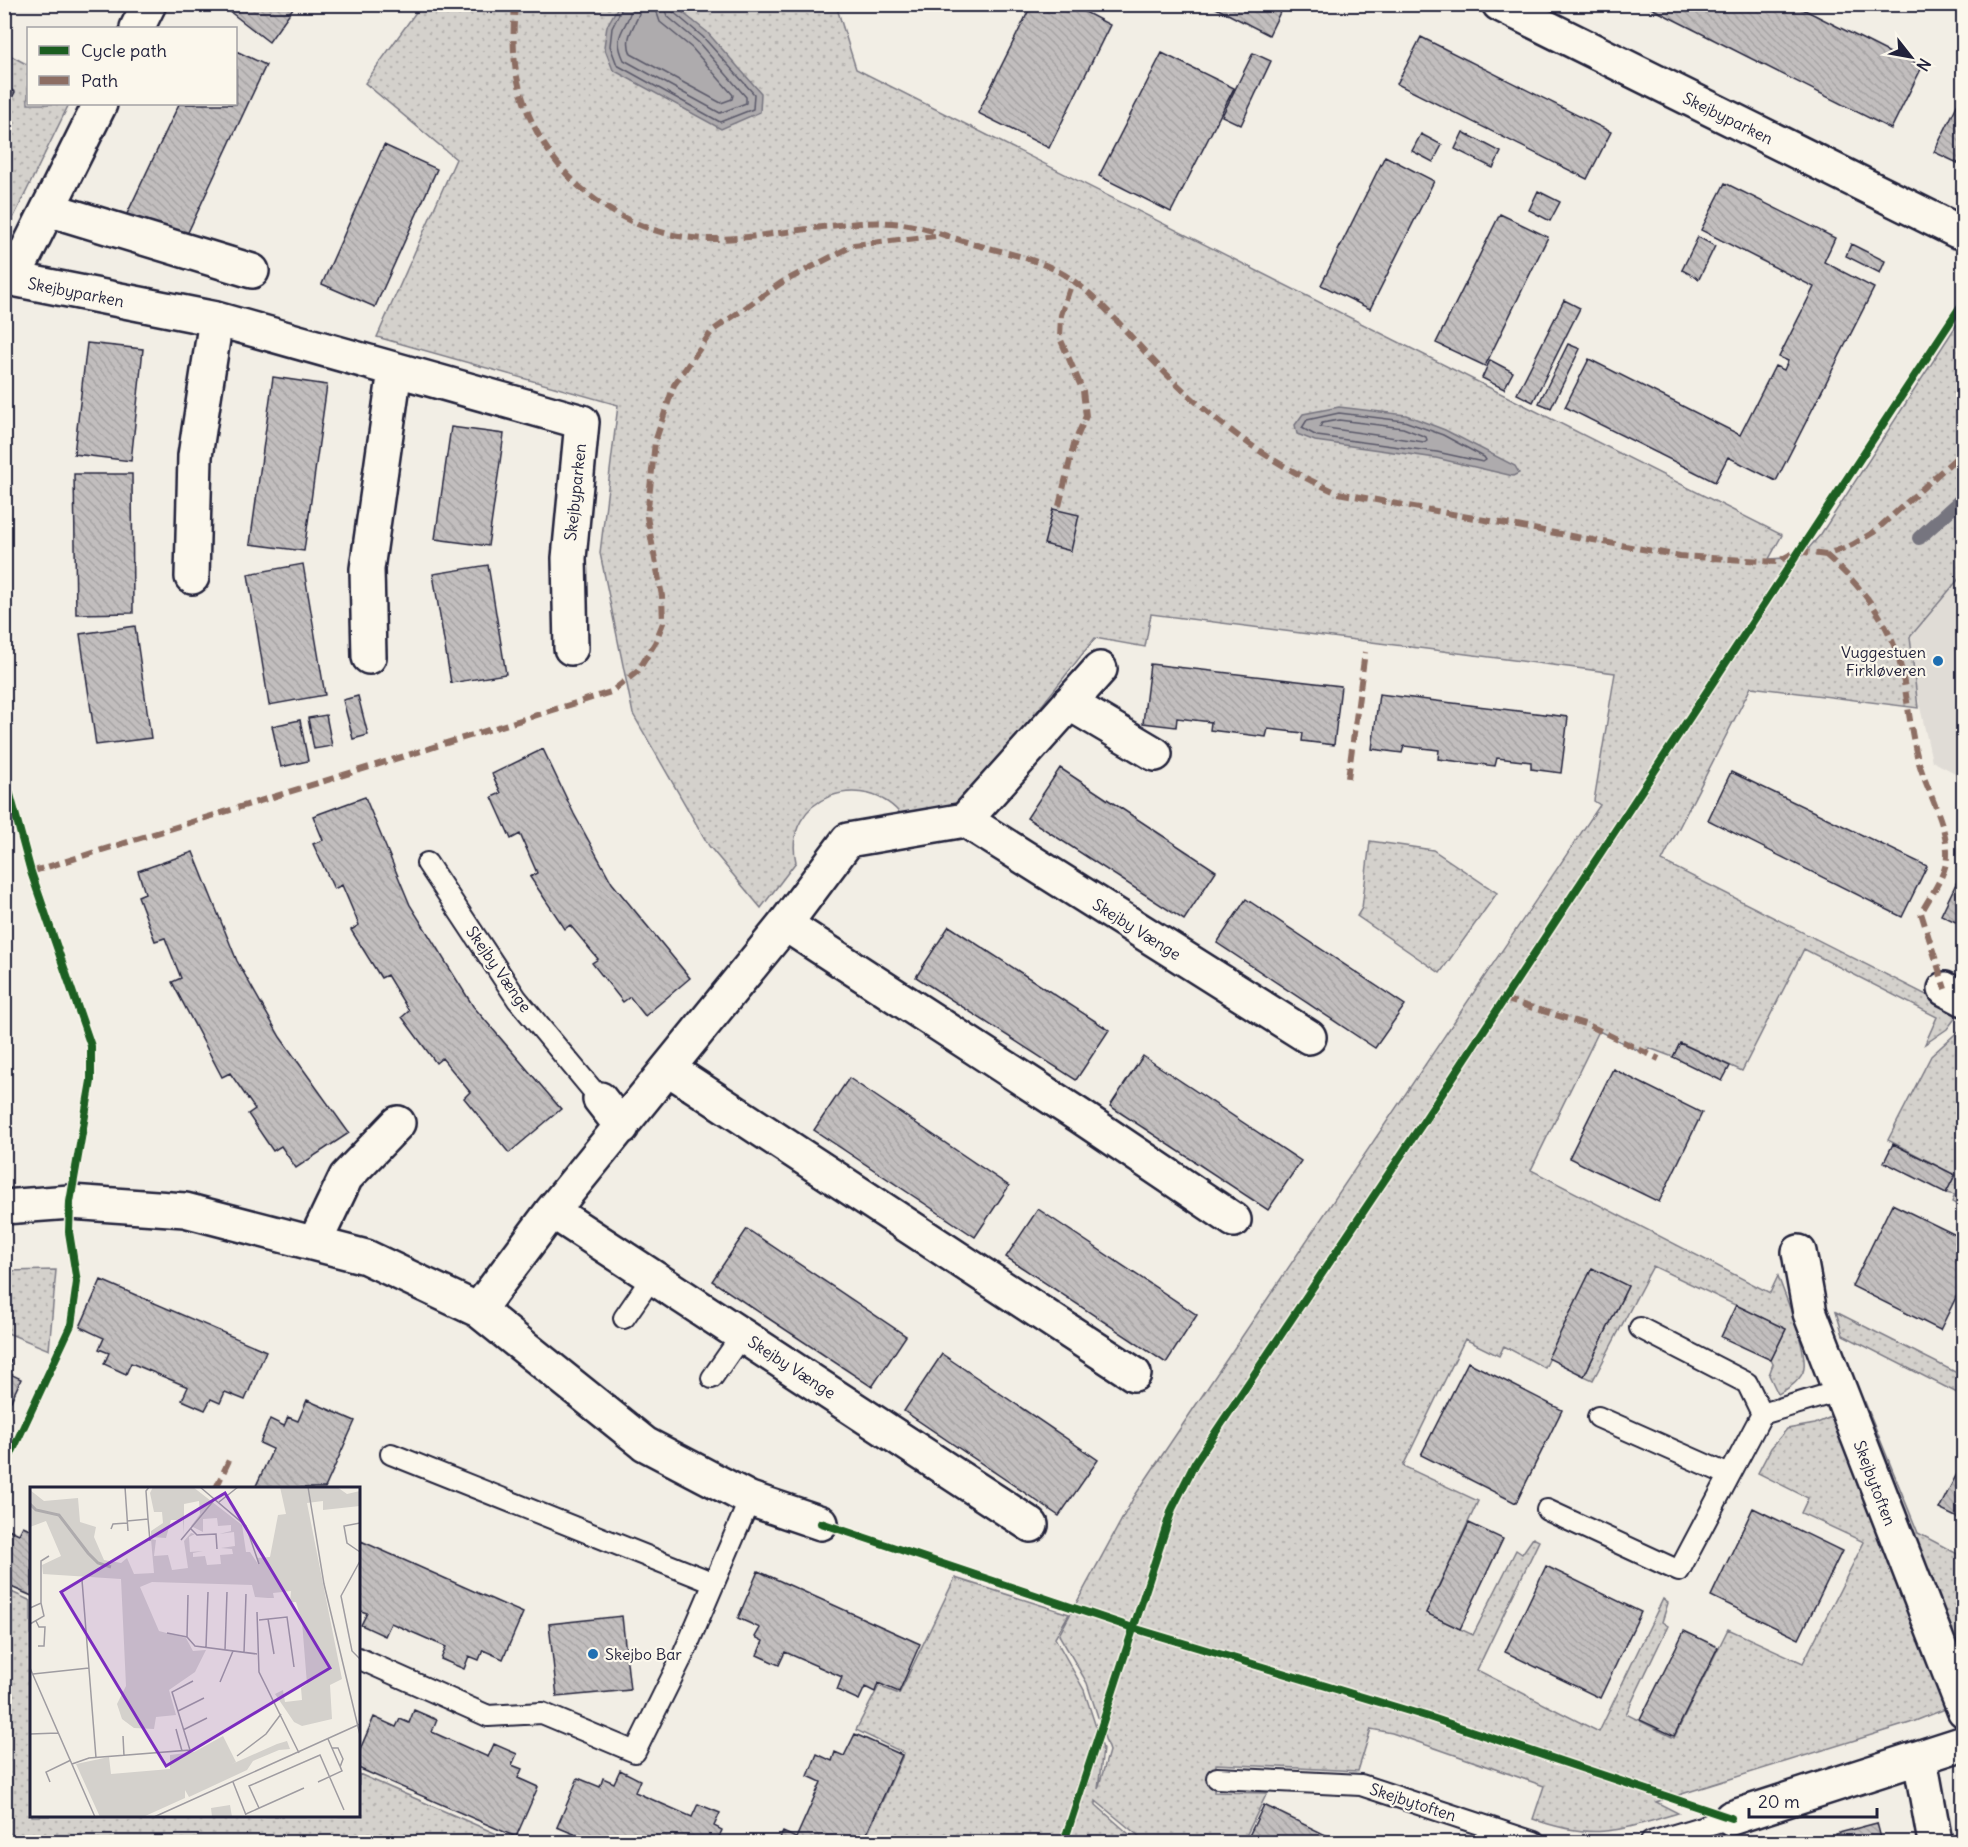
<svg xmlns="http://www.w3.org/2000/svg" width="1968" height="1847" font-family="Delius,sans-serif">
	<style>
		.built { fill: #e0dcd6 }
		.green { fill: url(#green-dots); stroke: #7b7a84; stroke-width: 1.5 }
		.water { fill: #aeabad; stroke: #76747f; stroke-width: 1.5 }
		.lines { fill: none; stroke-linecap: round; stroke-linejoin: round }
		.shore { stroke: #5a5969; stroke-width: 1.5 }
		.stream { stroke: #76747f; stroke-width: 14 }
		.building { fill: url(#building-back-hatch); stroke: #22223b; stroke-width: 1.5 }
		.lane-casing { stroke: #22223b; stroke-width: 24 }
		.street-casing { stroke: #22223b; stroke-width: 38 }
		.lane { stroke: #fbf7ec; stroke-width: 20 }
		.street { stroke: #fbf7ec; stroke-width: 33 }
		.quiet { stroke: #8d6e63; stroke-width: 6; stroke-dasharray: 12 6; stroke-linecap: butt }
		.cycleway-casing { stroke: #fbf7ec; stroke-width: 11 }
		.cycleway { stroke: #1b5e20; stroke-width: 8 }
		.poi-dot { fill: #1f6fb2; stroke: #fbf7ec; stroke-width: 2 }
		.labels { text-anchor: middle; stroke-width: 4.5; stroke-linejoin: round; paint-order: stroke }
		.street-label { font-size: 16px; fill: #22223b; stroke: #fbf7ec }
		.poi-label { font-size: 16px; fill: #22223b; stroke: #fbf7ec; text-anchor: end }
		.inset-river { fill: none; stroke: #aeabad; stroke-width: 3 }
		.inset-road { fill: none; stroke: #9f9ca1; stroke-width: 1.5 }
		.view { fill: #7b2cbf; fill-opacity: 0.15; stroke: #7b2cbf; stroke-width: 3 }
		.inset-edge { fill: none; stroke: #22223b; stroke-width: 3 }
	</style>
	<defs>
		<pattern id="green-dots" width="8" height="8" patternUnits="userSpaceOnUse" patternTransform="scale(1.5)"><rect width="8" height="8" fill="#d4d1cc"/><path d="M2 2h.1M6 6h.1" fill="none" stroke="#b6b3b0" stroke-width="1.8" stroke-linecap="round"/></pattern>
		<pattern id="building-back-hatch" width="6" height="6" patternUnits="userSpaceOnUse" patternTransform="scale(1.5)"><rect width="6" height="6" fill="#c2bebe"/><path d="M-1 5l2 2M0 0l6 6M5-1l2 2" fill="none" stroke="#a6a3a4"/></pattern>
	</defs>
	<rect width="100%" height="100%" fill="#f2eee5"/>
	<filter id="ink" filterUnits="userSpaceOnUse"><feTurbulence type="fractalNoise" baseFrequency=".0167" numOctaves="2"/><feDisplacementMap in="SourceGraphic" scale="12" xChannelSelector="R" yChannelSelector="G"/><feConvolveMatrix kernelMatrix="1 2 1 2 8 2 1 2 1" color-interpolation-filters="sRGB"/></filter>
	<g filter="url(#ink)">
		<path class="built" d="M1963 574V777L1932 761 1915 684 1910 637Z"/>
		<path class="green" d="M421 5H836L856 69 1782 535 1769 559 1801 557 1821 534 1963 315V574L1910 637 1918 708 1751 687 1662 861 1960 1012 1947 1029 1925 1044 1937 1017 1804 949 1742 1071 1681 1043 1673 1057 1649 1048 1645 1054 1599 1031 1531 1170 1770 1293 1778 1276C1785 1296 1810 1354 1803 1372 1798 1383 1787 1389 1778 1394L1769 1375 1773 1364 1771 1360 1786 1329 1653 1266 1593 1380 1584 1376 1628 1286 1592 1269 1545 1368 1504 1346 1499 1356 1465 1339 1403 1466 1478 1501 1426 1613 1473 1635 1516 1550 1522 1554 1533 1538 1539 1541 1477 1670 1599 1732 1663 1599 1668 1603 1662 1622 1668 1626 1626 1714 1674 1738 1728 1629 1803 1663 1864 1542 1801 1513 1808 1498 1758 1473 1771 1448 1787 1429 1815 1424 1865 1402 1918 1533 1963 1557V1702L1910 1723 1656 1802 1678 1813C1619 1831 1594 1841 1533 1819L1544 1786 1392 1733 1371 1729 1358 1771 1216 1764 1214 1792 1267 1793 1243 1842H1146L1096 1801V1805L1138 1842H864L904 1753 856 1730 879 1686 899 1694 955 1578 1069 1614 1055 1638 1084 1690 1103 1749 1098 1789 1109 1751 1087 1683 1059 1635 1134 1497 1600 805 1594 801 1615 673 1151 614 1145 647 1095 638 960 809 903 817C865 767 781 797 796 862L761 908 709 846 633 714 600 553 618 405 377 337 456 159 365 83Z
			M4 52 28 65V104H69L5 235Z
			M1370 841 1433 850 1497 893 1440 973 1357 916 1362 908Z
			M1963 1027V1208L1952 1202 1955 1195 1946 1193 1955 1175 1888 1140 1931 1056Z
			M56 1270 49 1350 5 1332V1271Z
			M1836 1312 1959 1374 1963 1366V1396L1843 1335Z
			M5 1589 31 1601 32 1816H358L359 1774 515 1842H5Z"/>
		<path class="water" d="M619 5H673L707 32 761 93 760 112 721 129 613 70 604 47 607 26Z
			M1339 407 1406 415 1445 430 1515 466 1519 473 1513 476 1436 458 1315 441 1297 434 1295 425 1303 414Z"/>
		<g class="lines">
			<path class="shore" d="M624 4 612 28 610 46 617 65 720 122 753 109 754 94 703 37 672 11 670 4
				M632 4C630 29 610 31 624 60L720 113 746 103V97L698 42 667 16 663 4
				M641 4C640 24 622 33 631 54L721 103 732 99 733 95 692 48 660 22 654 4
				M1339 413 1404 421 1443 435 1484 457 1486 460 1483 462 1437 452 1317 436 1302 428 1307 420Z
				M1339 420 1403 428 1426 437 1427 440 1424 442 1320 427 1322 423Z"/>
			<path class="stream" d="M1919 538 1964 497"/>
		</g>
		<path class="building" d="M220 4H296L269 42Z
			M1032 4H1070L1110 25 1049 148 978 113Z
			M1208 4H1284L1269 35Z
			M1643 4H1793L1892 54 1894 52 1919 64 1917 67 1921 69 1891 129Z
			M1421 37 1611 132 1587 179 1397 84Z
			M236 51 266 65 183 243 126 216 179 104H236Z
			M1162 53 1234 88 1171 212 1099 176Z
			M1253 53 1271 61 1241 125 1222 116Z
			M4 86 15 92 4 114Z
			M1964 91V163L1962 165 1934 152Z
			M1463 132 1501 152 1493 168 1455 149Z
			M1421 134 1442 145 1433 162 1412 151Z
			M384 145 437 169 375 307 322 284Z
			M1385 156 1434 181 1370 309 1321 285Z
			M1725 183 1835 238 1824 262 1874 288 1776 481 1728 457 1715 482 1565 407 1589 359 1740 435 1775 366 1784 370 1788 361 1779 357 1814 287 1701 230Z
			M1538 191 1560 202 1550 221 1529 210Z
			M1500 214 1548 237 1485 366 1436 343Z
			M1698 237 1715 246 1699 279 1682 270Z
			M1851 244 1885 261 1880 273 1846 256Z
			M1564 300 1580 308 1533 402 1517 394Z
			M87 343 143 349 131 461 74 454Z
			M1568 344 1580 349 1551 408 1539 403Z
			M1490 360 1513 372 1504 389 1482 378Z
			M273 377 327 385 304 551 250 544Z
			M451 427 504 434 488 546 435 539Z
			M74 474H132L133 613 76 614Z
			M1053 509 1079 515 1071 551 1044 544Z
			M303 564 325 695 269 705 248 574Z
			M488 565 506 674 451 683 433 574Z
			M135 626 151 738 96 745 80 634Z
			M1150 664 1341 686 1334 745 1302 741 1303 733 1268 729 1266 737 1210 730 1211 722 1177 718 1176 727 1143 723Z
			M1379 694 1568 717 1561 773 1531 769V762L1497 758 1495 766 1438 759 1439 750 1404 746 1402 753 1372 749Z
			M358 696 368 735 353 739 343 700Z
			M326 715 332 746 314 749 308 718Z
			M300 720 308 761 281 767 272 726Z
			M543 749 574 814 612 883 690 978 645 1016 630 997 623 1002 592 963 598 959 570 925 565 929 530 877 537 873 520 834 511 839 492 797 501 793 492 774Z
			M1060 768 1216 871 1184 920 1027 818Z
			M1731 772 1927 866 1902 917 1708 820Z
			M365 797 410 905 473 1006 561 1109 509 1153 464 1098 470 1092 442 1058 436 1063 402 1017 409 1011 387 975 381 978 351 930 359 925 342 885 334 889 313 844 323 840 313 816Z
			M193 852 237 961 280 1037 349 1133 296 1168 281 1146 273 1151 248 1114 255 1109 230 1073 222 1077 172 982 181 978 165 938 155 941 138 896 145 893 138 871Z
			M1964 867V926L1941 915Z
			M1246 899 1405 1005 1375 1048 1217 943Z
			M949 926 1109 1030 1076 1080 916 977Z
			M1680 1043 1730 1066 1722 1081 1673 1057Z
			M1143 1056 1301 1161 1268 1210 1110 1106Z
			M1613 1069 1702 1113 1659 1202 1569 1158Z
			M849 1078 1009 1186 975 1237 814 1130Z
			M1893 1144 1955 1175 1946 1193 1884 1162Z
			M1892 1204 1964 1239V1281L1940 1330 1852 1286Z
			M1038 1209 1197 1315 1166 1363 1006 1257Z
			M747 1229 906 1336 872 1387 712 1281Z
			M1592 1268 1628 1286 1584 1376 1548 1358Z
			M101 1280 266 1351 245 1400 225 1392 220 1403 211 1399 205 1410 182 1400 188 1387 131 1363 126 1374 104 1364 109 1353 99 1349 104 1338 80 1327Z
			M1736 1305 1786 1329 1771 1360 1721 1337Z
			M942 1354 1098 1460 1059 1516 904 1411Z
			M4 1358 11 1361 6 1372 21 1379 11 1401 4 1398Z
			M1468 1362 1562 1410 1516 1503 1421 1455Z
			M307 1400 355 1421 325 1488H255L273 1449 260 1443 270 1419 284 1426 288 1417 298 1421Z
			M1964 1460V1521L1939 1509Z
			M1753 1508 1842 1551 1799 1639 1711 1596Z
			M1469 1523 1503 1539 1460 1629 1426 1613Z
			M23 1526 32 1530V1596L4 1584V1527L19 1534Z
			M361 1541 523 1613 503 1659 483 1650 479 1660 469 1656 464 1669 441 1659 446 1647 391 1623 385 1636 361 1625 367 1613 358 1610 361 1601 358 1600V1546Z
			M1546 1566 1641 1612 1600 1698 1505 1652Z
			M758 1571 920 1644 899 1692 878 1683 875 1692 865 1687 859 1700 837 1690 842 1677 785 1652 779 1665 757 1655 763 1641 755 1637 760 1628 738 1618Z
			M622 1616 630 1690 557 1697 549 1624Z
			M1684 1631 1718 1647 1674 1736 1640 1720Z
			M414 1710 437 1720 432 1732 488 1757 494 1744 517 1754 512 1765 522 1769 518 1778 538 1787 516 1837 358 1768V1754L374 1717 396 1727 400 1719 409 1723Z
			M855 1734 902 1755 863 1842H778L783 1832 796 1838 821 1782 808 1776 817 1754 832 1761 835 1752 844 1756Z
			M620 1770 640 1780 635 1792 692 1817 698 1804 720 1813 714 1826 722 1830 719 1837 732 1842H593L557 1827 578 1778 600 1787 603 1778 614 1783Z
			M1264 1805 1328 1836 1325 1842H1246Z
			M1877 1823 1882 1842H1837L1835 1834Z"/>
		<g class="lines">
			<g class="lane-casing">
				<path id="lane" d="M427 863 517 999 600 1099
					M624 1318 653 1276
					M1640 1328 1747 1383 1762 1414
					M712 1378 742 1335
					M1598 1417 1729 1475
					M391 1454 714 1583
					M1547 1510 1679 1571 1762 1414 1839 1391
					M358 1658 488 1716 542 1713 635 1752 684 1653 750 1499
					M1217 1778 1361 1785 1534 1842
					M1651 1842 1731 1818"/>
			</g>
			<g class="street-casing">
				<path id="street" d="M1499 4 1957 231
					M137 28 149 4
					M100 104 13 279 216 319 582 422 569 558 571 648
					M48 209 252 271
					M192 577 195 456 216 319
					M369 657 367 569 395 370
					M1069 703 1155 754
					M965 820 1309 1037
					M785 924 1080 1116 1234 1220
					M1945 989 1964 999
					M669 1069 1134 1374
					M600 1099 622 1127
					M4 1207 70 1202 185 1210 366 1257 478 1310 645 1444 750 1499 821 1523
					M552 1211 1031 1525
					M315 1242 346 1177 398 1123
					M1799 1252 1810 1313 1964 1710
					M478 1310 552 1211 785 924 848 840 965 820 1100 669
					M1920 1759 1935 1842
					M1731 1818 1964 1743"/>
			</g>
			<use href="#lane" class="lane"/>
			<use href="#street" class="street"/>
			<path class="quiet" d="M515 4C513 32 512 62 520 89 544 178 625 241 717 239 774 238 848 217 903 224 925 227 948 237 970 243 998 251 1030 257 1056 270 1092 289 1119 324 1146 353 1201 412 1264 462 1338 493L1680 556 1777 562 1797 551 1826 555 1852 545 1874 532 1964 451
				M1059 506 1074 444 1086 416 1083 391 1060 338 1061 315 1072 282
				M1826 555C1861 586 1890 621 1901 668 1908 699 1910 732 1919 763 1927 790 1948 827 1947 855 1947 874 1930 896 1921 913L1945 989
				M1348 778 1365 652
				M31 872 611 692 638 671 655 643 663 623 662 596 647 517 655 442 674 385 712 331 781 283 854 245 935 236
				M1504 999 1588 1025 1659 1059
				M216 1488 231 1456"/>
			<g class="cycleway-casing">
				<path id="cycleway" d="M4 772 31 872 91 1046V1081L70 1202 69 1232 77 1282 71 1325 4 1469
					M821 1523 1133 1628 1429 1717 1731 1818
					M1064 1842 1172 1509 1195 1463 1424 1121 1964 301"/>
			</g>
			<use href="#cycleway" class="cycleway"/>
		</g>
	</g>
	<g class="poi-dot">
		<circle cx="1938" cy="661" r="6"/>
		<circle cx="593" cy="1654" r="6"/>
	</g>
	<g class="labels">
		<g class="street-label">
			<text transform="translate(1728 118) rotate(26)" y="6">Skejbyparken</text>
			<text transform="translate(76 292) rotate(11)" y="6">Skejbyparken</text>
			<text transform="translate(575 492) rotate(-84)" y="6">Skejbyparken</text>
			<text transform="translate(1137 929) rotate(32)" y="6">Skejby Vænge</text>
			<text transform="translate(499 969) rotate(55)" y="6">Skejby Vænge</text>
			<text transform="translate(792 1367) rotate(33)" y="6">Skejby Vænge</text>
			<text transform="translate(1875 1483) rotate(69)" y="6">Skejbytoften</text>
			<text transform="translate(1413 1802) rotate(18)" y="6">Skejbytoften</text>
		</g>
		<g class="poi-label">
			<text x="1926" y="658">Vuggestuen<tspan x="1926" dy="18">Firkløveren</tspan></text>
			<text x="605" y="1660" text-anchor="start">Skejbo Bar</text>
		</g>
	</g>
	<g transform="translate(30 1487)">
		<rect width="330" height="330" fill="#f2eee5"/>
		<path d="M123 0H163L212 38 216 65H220L228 77 227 71 240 70 248 28 256 27 250 0H307L317 7 330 4V19L293 23V14L277 16 312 192 300 198 302 232 272 239 264 235 245 207 253 203 255 215 272 213 271 201 277 197 272 135 266 115H260L261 104 243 106 244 111H238L225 110 222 98 122 95 110 100 129 144 156 151 163 164 176 163 165 185 139 203 146 228 126 230 124 242 104 241 92 232 87 217 96 199 91 92 13 87 12 78 31 69 16 34 0 40V3L14 14 48 11 50 35 66 40 64 50 74 73 91 76 97 71 104 87 124 86 121 52 126 53 124 69 138 68 142 83 158 81 154 54 161 46 165 47 159 50 160 65 173 64 163 66V70L175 69 177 78 191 77 190 68 203 67 202 62 191 61 205 59 204 45 189 47 201 44V38L188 39 187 31 173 32V45L161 39 170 27 169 14 154 17V47L153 33H141L136 51 121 50V44L133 36 132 25H124L120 6ZM193 249 206 275 202 277 247 257 257 254 260 262 249 263 223 274 217 283 159 310 155 303V311L113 330H70L46 277 79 270 81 287 140 282V268L164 265Z" fill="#d4d1cc"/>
		<path d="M200 318 202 330H182L181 321Z" fill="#d4d1cc"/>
		<path class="inset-river" d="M0 17 6 23 29 28 58 66 68 76 81 80"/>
		<path class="inset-road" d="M95 0 98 44M170 0 216 39 229 77M278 0 294 97 330 248M189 15 208 0M118 32 116 4 119 0M97 34 118 32 120 54M330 36 314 39 317 56 330 65M81 42 83 37 97 36M161 42 167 48 186 47 187 62M151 53 185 12M330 74 311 109 322 164 330 172M52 93 66 271M11 116V74L19 69M0 121 11 116 14 129 0 137M227 125 229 185 269 266M238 132 244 167M229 133 257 130 264 180M6 134 9 140H15L14 159H8M137 146 157 150 165 159 227 167M157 150 158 108M176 160 178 105M195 163 197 105M214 166 216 107M0 181 65 330M3 187 59 181M190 195 203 164M148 224 174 211M146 242 152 264M153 243 177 231M0 247 28 246M93 249 94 269M302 261H308L313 272 310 280M207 269 236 247 251 227M42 277 59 271 160 263 142 205 163 194M20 295 16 285 41 273M203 295 216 328M288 295 312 284 298 252M229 321 219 299 290 268 314 323M216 327 274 301M124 330 330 237"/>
		<path class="view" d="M195 6 300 181 136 279 31 105Z"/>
		<rect width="330" height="330" class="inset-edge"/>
	</g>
	<rect width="1968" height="1847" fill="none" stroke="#fbf7ec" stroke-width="24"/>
	<rect x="12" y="12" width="1944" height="1823" fill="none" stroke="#22223b" stroke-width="2" filter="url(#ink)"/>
	<rect x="27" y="27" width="210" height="78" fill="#fbf7ec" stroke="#a4a2a5" stroke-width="1.5"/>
	<rect x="39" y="46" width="30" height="9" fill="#1b5e20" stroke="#a4a2a5" stroke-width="1.5"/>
	<text x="81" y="57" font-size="18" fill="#22223b">Cycle path</text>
	<rect x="39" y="76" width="30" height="9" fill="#8d6e63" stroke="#a4a2a5" stroke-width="1.5"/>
	<text x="81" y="87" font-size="18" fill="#22223b">Path</text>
	<g transform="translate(1911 57) rotate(121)" stroke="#fbf7ec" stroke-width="4.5" paint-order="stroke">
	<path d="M0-4.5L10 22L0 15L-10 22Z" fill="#22223b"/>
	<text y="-9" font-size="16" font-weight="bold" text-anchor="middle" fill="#22223b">N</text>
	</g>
	<path d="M1749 1808v9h128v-9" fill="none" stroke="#22223b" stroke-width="3"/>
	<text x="1758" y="1808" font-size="18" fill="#22223b" stroke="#fbf7ec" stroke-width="4.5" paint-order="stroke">20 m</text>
</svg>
